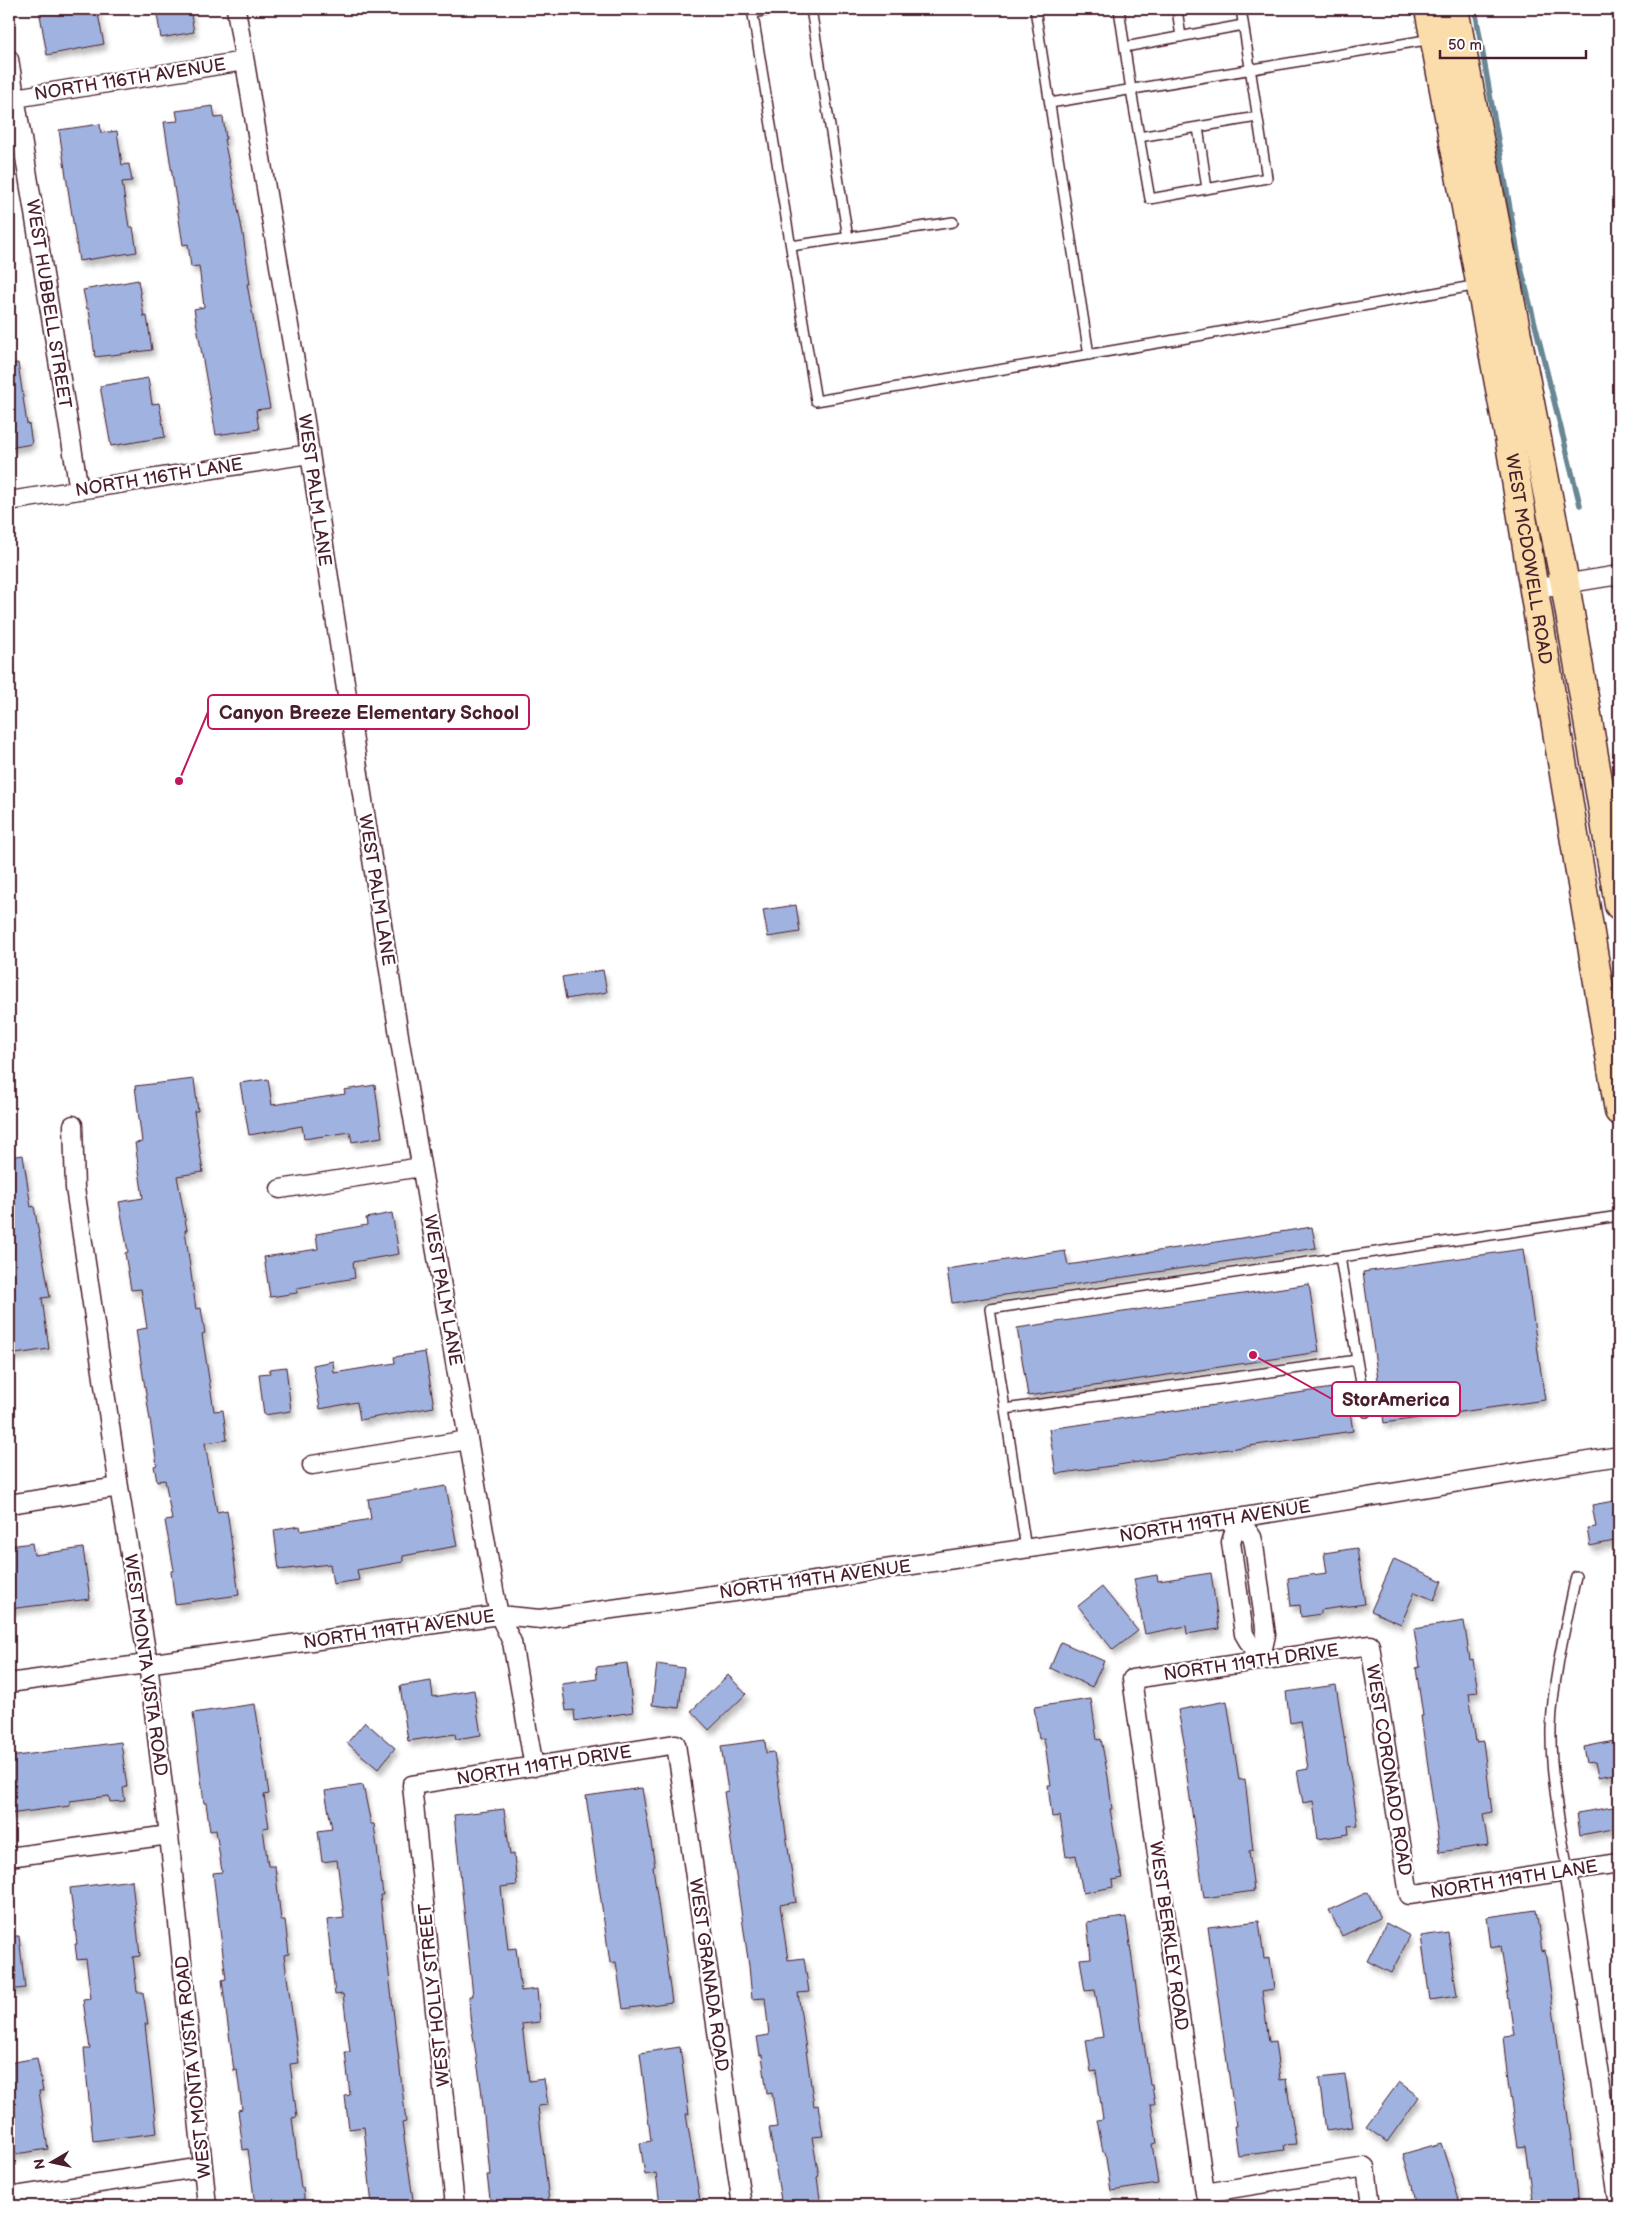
<svg xmlns="http://www.w3.org/2000/svg" width="1628" height="2215" font-family="'Balsamiq Sans',sans-serif">
	<style>
		.lines { fill: none; stroke-linecap: round; stroke-linejoin: round }
		.stream { stroke: #678693; stroke-width: 5.5 }
		.building { fill: #9fb2e0; stroke: #4a1f2b; filter: url(#shadow) }
		.service-casing { stroke: #4a1f2b; stroke-width: 12 }
		.minor-casing { stroke: #4a1f2b; stroke-width: 21 }
		.primary-casing { stroke: #4a1f2b; stroke-width: 31 }
		.service { stroke: #fff; stroke-width: 9 }
		.minor { stroke: #fff; stroke-width: 18 }
		.primary { stroke: #faddab; stroke-width: 28 }
		.labels { text-anchor: middle; stroke-width: 4.5; stroke-linejoin: round; paint-order: stroke }
		.street-label { font-size: 18px; fill: #4a1f2b; stroke: #fff }
		.leader { fill: none; stroke: #c2185b; stroke-width: 2 }
		.callout-dot { fill: #c2185b; stroke: #fff; stroke-width: 2 }
		.callout { fill: #fff; stroke: #c2185b; stroke-width: 2 }
		.callout-label { font-size: 19px; text-anchor: middle; font-weight: bold; fill: #4a1f2b }
	</style>
	<defs>
		<filter id="shadow"><feDropShadow dx="3" dy="5.5" stdDeviation="2.5" flood-color="#0004"/></filter>
	</defs>
	<rect width="100%" height="100%" fill="#fff"/>
	<filter id="ink" filterUnits="userSpaceOnUse"><feTurbulence type="fractalNoise" baseFrequency=".02" numOctaves="2"/><feDisplacementMap in="SourceGraphic" scale="10" xChannelSelector="R" yChannelSelector="G"/><feConvolveMatrix kernelMatrix="1 2 1 2 8 2 1 2 1" color-interpolation-filters="sRGB"/></filter>
	<g filter="url(#ink)">
		<g class="lines">
			<path class="stream" d="M1475 9 1519 260 1580 505"/>
		</g>
		<path class="building" d="M39 9H97L104 44 47 55Z
			M156 9H190L194 32 161 38Z
			M213 106 215 118 223 117 226 139H224L243 234 250 284H247L270 408 256 410 259 429 216 435 194 309 204 307 199 266 191 267 188 244 183 245 164 122 178 121 176 111Z
			M100 124 101 133 117 131 122 165 129 164 132 181 122 182 129 227H133L137 252 79 261 59 130Z
			M138 280 144 317 147 316 152 350 95 357 89 309H87L83 290Z
			M18 363 27 424H29L32 444 9 448V364Z
			M148 378 152 404 159 403 165 437 111 446 100 386Z
			M796 905 800 932 768 937 763 910Z
			M603 970 607 992 566 999 562 977Z
			M194 1079 198 1111H194L203 1172 177 1176 187 1230H185L196 1309 201 1308 205 1333 202 1334 214 1411 223 1410 227 1440 205 1443 217 1512 227 1510 239 1595 175 1604 171 1571 174 1570 165 1521 172 1520 165 1480 157 1481 154 1466 157 1465 136 1330 147 1328 141 1289 131 1290 125 1253 128 1252 119 1202 143 1198 135 1143 142 1142 135 1086Z
			M268 1079 272 1105 345 1094 344 1090 375 1085 382 1137 352 1142 350 1132 304 1139 302 1126 249 1135 240 1083Z
			M23 1155 31 1207 34 1206 50 1297 42 1298 49 1349 9 1355V1157Z
			M392 1213 399 1254 353 1262 355 1278 297 1288V1293L270 1297 264 1257 318 1249 316 1234 367 1225 366 1218Z
			M1312 1227 1316 1248 952 1303 947 1269 1065 1251 1068 1265Z
			M1523 1249 1545 1400 1384 1423 1363 1272Z
			M1309 1284 1319 1352 1028 1396 1017 1328Z
			M425 1352 434 1407 360 1420 357 1402 320 1409 313 1365 333 1361 334 1373 395 1363 394 1357Z
			M286 1367 291 1411 264 1415 259 1374 270 1373 269 1369Z
			M1346 1386 1353 1431 1056 1474 1049 1429Z
			M446 1486 457 1546 403 1556V1562L357 1570 359 1580 333 1584 330 1564 279 1570 274 1530 300 1526 301 1531 371 1519 368 1499Z
			M1619 1500V1540L1590 1546 1587 1528 1596 1527 1592 1505Z
			M32 1543 34 1555 83 1548 90 1599 9 1609V1546Z
			M1357 1548 1365 1604 1321 1610V1614L1301 1617 1300 1605 1291 1606 1288 1578 1327 1573 1324 1553Z
			M1394 1559 1442 1581 1434 1600 1415 1592 1401 1624 1371 1611Z
			M1211 1573 1219 1629 1187 1634 1186 1626 1145 1634 1134 1579 1157 1575 1158 1581Z
			M1102 1587 1138 1631 1113 1650 1078 1606Z
			M1464 1621 1470 1660 1473 1659 1478 1692 1469 1693 1476 1742 1483 1741 1492 1812 1483 1814 1488 1845 1440 1852 1421 1716H1423L1416 1668 1420 1667 1414 1629Z
			M1061 1642 1104 1661 1092 1687 1050 1668Z
			M627 1663 633 1712 575 1721 574 1710 566 1711 562 1684 597 1679 596 1667Z
			M657 1664 684 1668 679 1708 652 1705Z
			M728 1675 746 1694 709 1730 691 1711Z
			M431 1681 433 1697 474 1690 481 1735 456 1739 455 1734 408 1741 400 1686Z
			M1336 1685 1358 1825 1348 1826 1349 1834 1318 1839 1313 1801 1303 1803 1297 1771 1308 1769 1301 1721 1290 1723 1286 1692Z
			M1091 1699 1097 1740 1101 1739 1108 1777 1112 1809H1110L1122 1878 1112 1880 1113 1887 1083 1893 1076 1855 1066 1857 1060 1816 1052 1817 1048 1785H1051L1044 1738 1039 1739 1034 1707Z
			M1227 1701 1239 1780 1245 1779 1253 1850 1249 1851 1254 1891 1204 1898 1183 1748 1185 1747 1178 1710Z
			M255 1704 269 1794 264 1795 269 1827 263 1828 268 1866H275L281 1920H285L289 1954 284 1955 299 2063 290 2064 297 2117 292 2118 301 2188H303L305 2206H255L248 2149 243 2150 238 2110 242 2109 237 2070 234 2071 222 1980 226 1979 213 1873 222 1872 216 1830 210 1831 206 1803H204L193 1713Z
			M365 1722 395 1748 378 1769 347 1743Z
			M765 1740 766 1753 774 1752 796 1902 780 1905 788 1960 804 1958 809 1992 798 1993 814 2106 818 2105 823 2136 812 2137 819 2176 817 2177 821 2206H782L769 2128 777 2127 772 2093 767 2094 762 2055H760L757 2037 769 2035 765 1998 752 1999 749 1966 724 1792 728 1791 721 1746Z
			M1619 1740V1773L1598 1777 1595 1762 1587 1763 1584 1747Z
			M121 1742 127 1787 123 1788 125 1801 110 1802 109 1796 70 1801V1806L9 1814V1757Z
			M363 1785 371 1824H374L383 1895H380L406 2122 402 2123 414 2206H372L364 2127 349 2129 345 2096 350 2095 345 2052H350L343 1994 335 1995 327 1920 344 1918 337 1860 322 1862 318 1831 332 1829 325 1791Z
			M642 1788 655 1866 653 1867 672 2002 623 2009 616 1962 610 1963 586 1796Z
			M1619 1806V1828L1580 1835 1577 1813Z
			M504 1809 510 1855 514 1854 517 1885 501 1887 508 1949 516 1948 521 1991 537 1989 540 2022 522 2024 529 2081 544 2079 548 2105 538 2106 549 2201 491 2206 487 2175H490L481 2087 470 2016 469 1996H473L454 1815Z
			M132 1880 140 1956 133 1957 137 1992H143L148 2024H145L157 2133 93 2141 84 2049H90L83 2000 91 1999 86 1959 77 1960 75 1944H77L70 1888Z
			M1368 1892 1380 1918 1342 1936 1329 1910Z
			M1536 1910 1542 1951 1545 1950 1571 2140 1578 2206H1533L1525 2146 1518 2147 1508 2082 1503 2036 1514 2035 1501 1946 1491 1948 1487 1917Z
			M1126 1917 1150 2085H1152L1155 2104H1151L1157 2143 1152 2144 1158 2184 1111 2191 1105 2152H1103L1097 2120 1103 2119 1096 2071 1091 2072 1086 2040 1103 2037 1095 1990 1085 1991 1080 1959 1091 1958 1087 1922Z
			M1259 1921 1264 1959 1270 1958 1274 1989 1262 1991 1269 2042 1275 2041 1280 2080 1286 2079 1296 2144 1284 2145 1285 2150 1238 2156 1234 2126H1236L1208 1927Z
			M1386 1923 1410 1936 1391 1973 1367 1961Z
			M1448 1932 1457 1996 1430 2000 1421 1936Z
			M9 1936H19L25 1988 9 1990Z
			M680 2047 689 2114H686L701 2206H660L656 2173 645 2175 640 2143 651 2141 640 2053Z
			M37 2058 43 2091H39L48 2149 9 2155V2063Z
			M1345 2075 1353 2127 1326 2131 1319 2078Z
			M1399 2082 1419 2097 1387 2142 1366 2127Z
			M1441 2143 1461 2206H1415L1412 2185 1403 2154Z"/>
		<g class="lines">
			<g class="service-casing">
				<path id="service" d="M752 9 816 401 1181 339 1478 285
					M811 9 848 238
					M1035 9 1089 355
					M1119 9 1131 90 1150 199 1267 178 1241 9
					M1177 9 1181 37
					M752 13 775 9
					M1125 47 1243 25
					M1050 103 1432 39
					M1198 127 1207 189
					M1139 137 1257 117
					M791 246 953 222
					M1340 1257 1357 1360 1005 1409 990 1309 1619 1216
					M1357 1360 1366 1412
					M1005 1409 1026 1549
					M1568 1871C1560 1824 1550 1775 1551 1727 1553 1678 1566 1624 1576 1576"/>
			</g>
			<g class="minor-casing">
				<path id="minor" d="M236 9 305 421 400 1042 494 1590 499 1615 512 1642 534 1767
					M9 59 79 490
					M15 98 244 61
					M9 501 309 454
					M1533 589 1619 575
					M73 1125 75 1188 119 1487 148 1663 169 1835 207 2206
					M280 1189 421 1167
					M312 1465 468 1440
					M9 1504 119 1487
					M1238 1518 1252 1537 1254 1545 1266 1635 1260 1661
					M1238 1518 1231 1542 1244 1634 1260 1661
					M9 1683 499 1615 540 1619 836 1578 878 1570 1238 1518 1619 1456
					M9 1857 169 1835
					M1568 1871 1619 2206
					M9 2197 203 2167
					M455 2206 412 1785 676 1744 742 2206
					M1371 2206 1366 2167 1205 2193 1132 1679 1370 1645 1409 1895 1619 1863"/>
			</g>
			<g class="primary-casing">
				<g id="primary">
					<path id="s1" d="M1429 9 1509 437 1619 1111"/>
					<path d="M1454 9 1565 584 1619 905"/>
				</g>
			</g>
			<use href="#service" class="service"/>
			<use href="#minor" class="minor"/>
			<use href="#primary" class="primary"/>
		</g>
	</g>
	<g class="labels">
		<g class="street-label">
			<text transform="translate(130 79) rotate(-9)" y="6">NORTH 116TH AVENUE</text>
			<text transform="translate(49 304) rotate(81)" y="6">WEST HUBBELL STREET</text>
			<text transform="translate(159 477) rotate(-9)" y="6">NORTH 116TH LANE</text>
			<text transform="translate(315 490) rotate(82)" y="6">WEST PALM LANE</text>
			<text dy="6" stroke="none"><textPath href="#s1" startOffset="559">WEST MCDOWELL ROAD</textPath></text>
			<text transform="translate(377 890) rotate(81)" y="6">WEST PALM LANE</text>
			<text transform="translate(443 1290) rotate(80)" y="6">WEST PALM LANE</text>
			<text transform="translate(1215 1521) rotate(-9)" y="6">NORTH 119TH AVENUE</text>
			<text transform="translate(815 1579) rotate(-8)" y="6">NORTH 119TH AVENUE</text>
			<text transform="translate(399 1629) rotate(-8)" y="6">NORTH 119TH AVENUE</text>
			<text transform="translate(1251 1662) rotate(-8)" y="6">NORTH 119TH DRIVE</text>
			<text transform="translate(146 1665) rotate(82)" y="6">WEST MONTA VISTA ROAD</text>
			<text transform="translate(544 1765) rotate(-9)" y="6">NORTH 119TH DRIVE</text>
			<text transform="translate(1389 1770) rotate(81)" y="6">WEST CORONADO ROAD</text>
			<text transform="translate(1514 1879) rotate(-9)" y="6">NORTH 119TH LANE</text>
			<text transform="translate(1169 1936) rotate(82)" y="6">WEST BERKLEY ROAD</text>
			<text transform="translate(709 1975) rotate(82)" y="6">WEST GRANADA ROAD</text>
			<text transform="translate(434 1995) rotate(-96)" y="6">WEST HOLLY STREET</text>
			<text transform="translate(193 2067) rotate(-96)" y="6">WEST MONTA VISTA ROAD</text>
		</g>
	</g>
	<path class="leader" d="M179 781L208 712M1253 1355L1332 1399"/>
	<g class="callout-dot">
		<circle cx="179" cy="781" r="5"/>
		<circle cx="1253" cy="1355" r="5"/>
	</g>
	<g class="callout">
		<rect x="208" y="695" width="321" height="34" rx="5"/>
		<rect x="1332" y="1382" width="128" height="34" rx="5"/>
	</g>
	<g class="callout-label">
		<text x="369" y="719">Canyon Breeze Elementary School</text>
		<text x="1396" y="1406">StorAmerica</text>
	</g>
	<rect width="1628" height="2215" fill="none" stroke="#fff" stroke-width="30"/>
	<rect x="15" y="15" width="1598" height="2185" fill="none" stroke="#4a1f2b" stroke-width="2" filter="url(#ink)"/>
	<g transform="translate(52 2162) rotate(261)" stroke="#ffffff" stroke-width="4" paint-order="stroke">
	<path d="M0-4L9 19L0 12L-9 19Z" fill="#4a1f2b"/>
	<text y="-8" font-size="14" font-weight="bold" text-anchor="middle" fill="#4a1f2b">N</text>
	</g>
	<path d="M1440 50v8h146v-8" fill="none" stroke="#4a1f2b" stroke-width="2.5"/>
	<text x="1448" y="50" font-size="15" fill="#4a1f2b" stroke="#ffffff" stroke-width="4" paint-order="stroke">50 m</text>
</svg>
